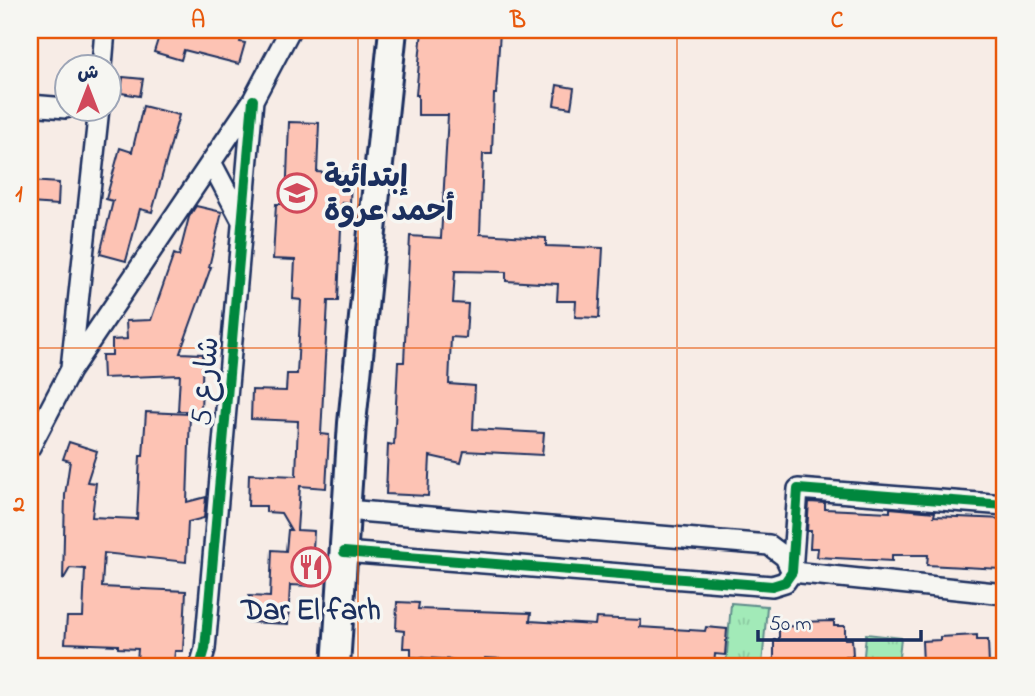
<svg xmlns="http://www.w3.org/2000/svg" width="1035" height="696" font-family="'Indie Flower','Playpen Sans Arabic',sans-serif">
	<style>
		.grass { fill: url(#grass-tufts); stroke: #5e8c8b; stroke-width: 2 }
		.building { fill: #fdc3b4; stroke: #1b2f5e; stroke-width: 2 }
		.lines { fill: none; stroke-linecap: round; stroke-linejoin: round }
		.street-casing { stroke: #1b2f5e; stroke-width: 24 }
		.secondary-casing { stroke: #1b2f5e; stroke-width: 32 }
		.street { stroke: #f6f6f2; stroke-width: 19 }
		.secondary { stroke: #f6f6f2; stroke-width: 26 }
		.cycleway-casing { stroke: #f6f6f2; stroke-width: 15 }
		.cycleway { stroke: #00873e; stroke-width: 10 }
		.grid { fill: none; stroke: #e8590c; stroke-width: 2; stroke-opacity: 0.55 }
		.labels { text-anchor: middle; stroke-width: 7; stroke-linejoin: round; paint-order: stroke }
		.poi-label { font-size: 30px; font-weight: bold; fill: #1b2f5e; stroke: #f6f6f2; text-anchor: start }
		.street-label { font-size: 30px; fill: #1b2f5e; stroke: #f6f6f2 }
		.neatline { fill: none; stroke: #e8590c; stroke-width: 2.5 }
		.grid-label { font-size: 23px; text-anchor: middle; font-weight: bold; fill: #e8590c }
	</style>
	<defs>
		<pattern id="grass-tufts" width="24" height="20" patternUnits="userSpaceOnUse" patternTransform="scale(1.75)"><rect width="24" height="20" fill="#a2eab8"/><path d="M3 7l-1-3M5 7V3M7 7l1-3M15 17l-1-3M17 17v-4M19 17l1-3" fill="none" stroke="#8bc9a1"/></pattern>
	</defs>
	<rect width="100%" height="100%" fill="#f7ece6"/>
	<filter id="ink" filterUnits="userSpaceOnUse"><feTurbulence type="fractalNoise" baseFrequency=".0143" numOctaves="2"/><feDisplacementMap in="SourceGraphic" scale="14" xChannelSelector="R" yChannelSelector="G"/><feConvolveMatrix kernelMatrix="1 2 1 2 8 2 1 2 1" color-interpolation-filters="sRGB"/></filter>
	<g filter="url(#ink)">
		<path class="grass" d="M731 603 767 606 762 666H726Z
			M866 634 901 638 898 666H863Z"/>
		<path class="building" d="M161 30H243L240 42 245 43 239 64 184 50 181 60 154 52Z
			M422 30 500 31 496 94H494L492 154H483L480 234 546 238V246L603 248 599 318 575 317 576 301H557L558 284 506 281V272L455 271 453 303 468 304 466 338 451 337 449 384 475 386 473 429 544 433 542 455 464 451 461 463 430 456 428 496 386 494 388 444 394 445 398 362H404L410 236 441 238 448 115H418V95H416Z
			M123 77 143 79 140 96 121 93Z
			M557 85 574 88 571 108 554 105Z
			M143 106 179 115 152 212 140 209 126 261 100 254 113 201 106 199 120 148 132 152Z
			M289 122 319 123 317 172 351 174 350 204 342 203 338 301H328L321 434 329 435 326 488 300 486 297 530 314 531 311 586 290 585 288 624 248 622 249 596 270 597 272 550 286 551 288 530H291L281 513 266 512V506H248L249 474 296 476 298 421 251 419 252 390 286 391 287 374H297L301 300 293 299 295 260 273 259 276 204H286Z
			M30 181 59 183 58 205 30 203Z
			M196 206 222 212 209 267H211L180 353 203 354 201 411H178L180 375 103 378 102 355H112V340L127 339 126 321 151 320 174 254 179 256 189 217Z
			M146 412 190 414 187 502 206 497 204 518 188 522 186 562 104 553 102 587 186 591 183 651H175L174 662 137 660 138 649 118 648V645L65 643 67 617H83L85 569 70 568 63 580 65 495 70 461 63 459 69 442 97 451 87 482 96 483 92 517 137 519 140 456H143Z
			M809 502 825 503V509L890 512V508L935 512 934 516 1005 519V559H1002L1001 569 927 565 928 555H892V561L817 557 818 548H810L811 531H807Z
			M397 602 419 603 418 609 531 613 530 621 595 625 596 618 641 620 640 627 705 631 706 627 727 629 725 655 715 654 714 666 597 664V666H523V660L485 658V662L411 657V648H403L404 631 396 630Z
			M834 621V626H845V639H852L853 656H845V666H774V640H779V627L797 626V622Z
			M977 635V640H988L989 666 923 664 922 641 940 640V637Z"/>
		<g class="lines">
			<g class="street-casing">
				<path id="street" d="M102 66 105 30
					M30 105 66 108
					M211 162 242 221
					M71 368 99 108
					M30 447 70 371 253 100 290 30
					M346 510 769 545 785 557 792 572
					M344 552 772 586 785 582 792 572 798 489 1005 505
					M792 572 1005 594
					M200 666 205 649 253 100"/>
			</g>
			<g class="secondary-casing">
				<path id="secondary" d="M336 666 352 423 393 30"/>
			</g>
			<use href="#street" class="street"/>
			<use href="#secondary" class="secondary"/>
			<g class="cycleway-casing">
				<path id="cycleway" d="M344 552 772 586 785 582 792 572 798 489 1005 505
					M200 666 205 649 253 100"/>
			</g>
			<use href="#cycleway" class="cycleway"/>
		</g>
	</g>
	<path class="grid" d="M358 30V666M677 30V666M30 348H1005"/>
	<defs>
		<g id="school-ring" transform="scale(2.0125)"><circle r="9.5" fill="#f6f6f2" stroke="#d1495b" stroke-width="1.5"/><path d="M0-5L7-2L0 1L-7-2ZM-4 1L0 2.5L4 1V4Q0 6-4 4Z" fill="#d1495b"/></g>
		<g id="restaurant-ring" transform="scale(2.0125)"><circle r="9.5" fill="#f6f6f2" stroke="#d1495b" stroke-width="1.5"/><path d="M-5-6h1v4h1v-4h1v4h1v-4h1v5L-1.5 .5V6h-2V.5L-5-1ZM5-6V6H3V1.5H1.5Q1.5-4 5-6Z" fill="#d1495b"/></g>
	</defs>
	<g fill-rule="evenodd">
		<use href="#school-ring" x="297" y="193"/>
		<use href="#restaurant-ring" x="311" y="567"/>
	</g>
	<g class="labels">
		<g class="poi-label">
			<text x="324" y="186">إبتدائية<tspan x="324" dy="34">أحمد عروة</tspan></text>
			<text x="311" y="619" text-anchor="middle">Dar El farh</text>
		</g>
		<g class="street-label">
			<text transform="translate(204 381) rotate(-85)" y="10">شارع 5</text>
		</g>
	</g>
	<rect width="1035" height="696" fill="none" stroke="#f6f6f2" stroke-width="77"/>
	<g transform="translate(88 88)"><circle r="33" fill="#f6f6f2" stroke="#9ea6b7" stroke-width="2"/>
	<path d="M0-5L12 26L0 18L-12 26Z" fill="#d1495b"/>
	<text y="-10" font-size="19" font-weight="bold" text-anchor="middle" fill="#1b2f5e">ش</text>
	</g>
	<path d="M758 630v10h163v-10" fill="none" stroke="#1b2f5e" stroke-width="3.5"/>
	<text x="769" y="630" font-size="21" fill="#1b2f5e" stroke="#f6f6f2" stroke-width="5" paint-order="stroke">50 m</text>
	<rect x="38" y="38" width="958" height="620" class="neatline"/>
	<g class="grid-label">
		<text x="198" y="27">A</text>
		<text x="518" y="27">B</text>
		<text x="837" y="27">C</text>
		<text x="19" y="201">1</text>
		<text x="19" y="511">2</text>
	</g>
</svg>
